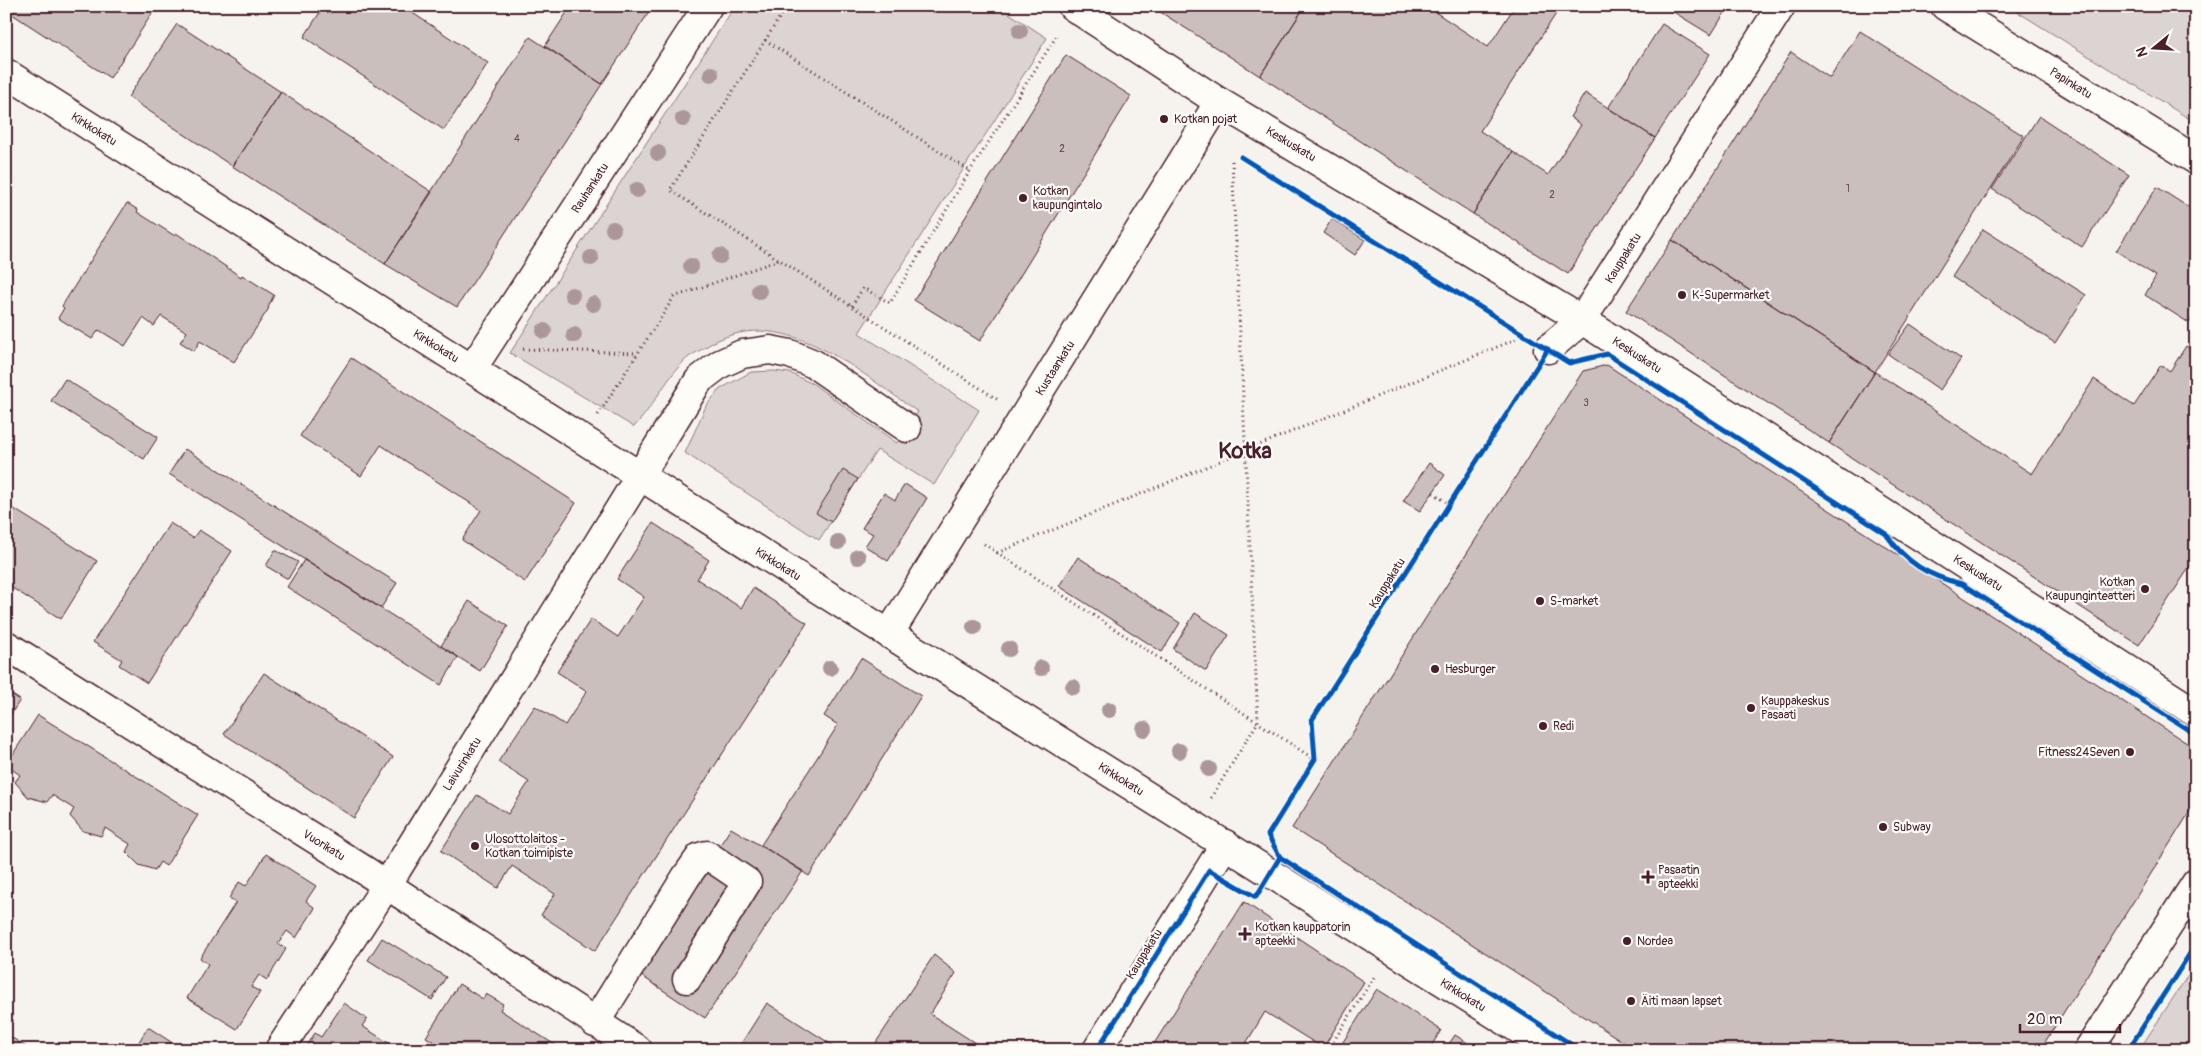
<svg xmlns="http://www.w3.org/2000/svg" width="2202" height="1056" font-family="Pangolin,sans-serif">
	<style>
		.green { fill: #dcd4d2; stroke: #937a7e }
		.building { fill: #cbbfbe; stroke: #4a1f2b }
		.lines { fill: none; stroke-linecap: round; stroke-linejoin: round }
		.minor-casing { stroke: #4a1f2b; stroke-width: 31 }
		.major-casing { stroke: #4a1f2b; stroke-width: 31 }
		.path { stroke: #4a1f2b; stroke-width: 3; stroke-dasharray: 1 4; stroke-linecap: butt }
		.minor { stroke: #fdfcf7; stroke-width: 28 }
		.major { stroke: #fdfcf7; stroke-width: 28 }
		.cycleway-casing { stroke: #fdfcf7; stroke-width: 8 }
		.cycleway { stroke: #0057b8; stroke-width: 5 }
		.tree { fill: #ab979a }
		.poi-dot { fill: #4a1f2b; stroke: #fdfcf7; stroke-width: 2 }
		.labels { text-anchor: middle; stroke-width: 4.5; stroke-linejoin: round; paint-order: stroke }
		.number-label { font-size: 10px; fill: #6a4750 }
		.street-label { font-size: 12px; fill: #4a1f2b; stroke: #fdfcf7 }
		.poi-label { font-size: 12px; fill: #4a1f2b; stroke: #fdfcf7; text-anchor: start }
		.town-label { font-size: 22px; font-weight: bold; fill: #4a1f2b; stroke: #fdfcf7 }
	</style>
	<rect width="100%" height="100%" fill="#f6f3ef"/>
	<filter id="ink" filterUnits="userSpaceOnUse"><feTurbulence type="fractalNoise" baseFrequency=".02" numOctaves="2"/><feDisplacementMap in="SourceGraphic" scale="10" xChannelSelector="R" yChannelSelector="G"/><feConvolveMatrix kernelMatrix="1 2 1 2 8 2 1 2 1" color-interpolation-filters="sRGB"/></filter>
	<g filter="url(#ink)">
		<path class="green" d="M735 6H998L1047 38 859 333 979 410 934 485 877 450 819 540 685 453 706 406 720 389 751 372 774 371 790 373 813 384 897 443 918 412C857 371 779 298 704 348 698 352 690 355 685 360 665 380 653 407 634 427L510 353Z
			M2008 6H2196V123Z
			M2196 963V1050H2139Z"/>
		<path class="building" d="M17 6H157L110 78 12 14Z
			M324 6H402L488 63 444 130 304 37Z
			M571 6H653L602 84 545 46Z
			M1151 6H1305L1260 76Z
			M1305 6H1426L1488 47 1515 6H1561L1480 131 1513 152 1473 214 1260 76Z
			M1668 6H1729L1711 35 1667 8Z
			M177 24 281 92 232 166 128 97Z
			M1662 24 1710 54 1655 138 1608 108Z
			M1860 31 2024 136 1875 372 1672 240 1791 52 1830 78Z
			M530 37 602 84 457 307 385 264Z
			M1066 55 1131 96 980 341 914 300Z
			M281 92 432 192 385 264 232 166Z
			M1585 93 1655 138 1568 274 1473 214 1513 152 1548 175 1581 125 1570 117Z
			M2039 116 2129 175 2082 247 1992 189Z
			M2157 187 2196 212V312L2189 323 2145 295 2156 276 2116 251Z
			M127 203 138 210 137 212 175 236 176 233 241 277 242 275 274 295 268 307 269 308 234 362 200 341 194 351 180 342 187 332 161 316 154 326 143 318 125 346 99 330 92 339 58 318 64 308 62 306Z
			M1332 219 1365 240 1355 255 1323 233Z
			M1983 229 2086 295 2055 343 1952 277Z
			M1672 240 1875 372 1829 443 1626 311Z
			M1910 324 1961 359 1940 390 1888 354Z
			M2186 346 2196 353V557L2139 645 1829 443 1875 372 2032 474 2094 379 2134 406 2161 365 2170 371Z
			M351 358 576 503 525 582 462 540 481 510 381 445 361 476 300 436Z
			M1607 365 2196 749V802L2040 1050H1636L1292 828 1583 371Z
			M65 379 158 437 144 459 51 401Z
			M185 449 397 583 381 608 169 474Z
			M1429 463 1445 475 1420 511 1403 501Z
			M843 470 858 479 831 522 816 513Z
			M905 484 927 498 888 561 865 546 873 534 862 528 884 493 895 500Z
			M6 504 97 561 61 619 6 584Z
			M170 523 193 538 199 530 232 551 147 683 119 665 122 660 93 642Z
			M653 523 709 560 697 579 741 608 753 588 807 623 595 951 541 915 555 894 512 866 498 888 441 851 477 795 508 814 529 782 498 762 535 706 565 725 587 691 557 672 591 619 618 637 644 597 617 579Z
			M275 550 298 562 288 579 266 566Z
			M1078 557 1180 623 1162 652 1059 586Z
			M304 560 458 657 441 685 287 587Z
			M469 601 508 626 480 671 441 646Z
			M1195 613 1229 635 1206 671 1173 649Z
			M861 658 921 696 809 876 761 845 838 725 824 716Z
			M264 673 393 757 354 818 224 734Z
			M6 691 20 700 6 722Z
			M38 715 198 815 166 866 160 862 155 870 139 865 126 852 130 844 105 828 101 836 83 831 70 816 74 809 52 795 47 802 28 797 15 782 20 775 6 765Z
			M731 828 803 871 705 1018 637 973Z
			M266 854 316 886 306 901 315 908 296 938 287 931 278 944 286 949 267 980 259 975 251 987 260 992 237 1029 187 998 208 964 200 958 236 902 229 898 239 882 246 886Z
			M1244 902 1364 982 1323 1048 1265 1012 1242 1050H1150Z
			M382 938 446 977 432 1000 368 960Z
			M934 955 956 973 930 1014 986 1050H871Z
			M459 984 483 999 486 994 503 1004 500 1010 563 1050H447L426 1037Z
			M1377 989 1441 1030 1429 1050H1348L1341 1045Z
			M344 1003 367 1019 362 1026 392 1045 389 1050H304L315 1033 321 1037Z
			M767 1003 840 1050H737Z
			M148 1027 171 1042 166 1050H134Z
			M6 1034 31 1050H6Z
			M1455 1035 1479 1050H1445Z"/>
		<g class="lines">
			<g class="minor-casing">
				<path id="minor" d="M1945 6 2196 160
					M1548 349 1582 320 1781 6
					M472 369 708 6
					M889 634 1219 102
					M6 645 361 868 638 1050
					M595 1023 686 877 700 857 707 855 747 882 687 979
					M279 1050 397 869 699 380 720 364 742 354 770 350 790 354 814 364 907 428
					M1097 1050 1225 844
					M2088 1050 2196 883"/>
			</g>
			<g class="major-casing">
				<path id="major" d="M1072 6 1219 102 1582 320 2196 713
					M6 73 851 610 1552 1050"/>
			</g>
			<path class="path" d="M787 6 670 190 997 399
				M765 40 970 171
				M852 306 863 288 890 303 970 171 1058 34
				M523 349 637 353
				M598 415 674 297 779 260
				M1433 493 1449 504
				M984 544 1314 759
				M997 553 1519 338
				M1211 798 1258 722 1232 160
				M1268 835 1315 759 1312 720 1531 375
				M1328 1050 1376 974"/>
			<use href="#minor" class="minor"/>
			<use href="#major" class="major"/>
			<g class="cycleway-casing">
				<path id="cycleway" d="M1241 157 1569 363 1607 354 1886 534C1906 563 1928 576 1962 584L2196 735
					M1548 349 1312 720 1315 759 1268 835 1280 857 1580 1050
					M1097 1050 1209 870 1256 897 1280 857
					M2128 1050 2196 944"/>
			</g>
			<use href="#cycleway" class="cycleway"/>
		</g>
		<g class="tree">
			<circle cx="1020" cy="31" r="8"/>
			<circle cx="711" cy="74" r="8"/>
			<circle cx="683" cy="119" r="8"/>
			<circle cx="658" cy="153" r="8"/>
			<circle cx="637" cy="190" r="8"/>
			<circle cx="613" cy="229" r="8"/>
			<circle cx="720" cy="256" r="8"/>
			<circle cx="591" cy="258" r="8"/>
			<circle cx="691" cy="266" r="8"/>
			<circle cx="759" cy="291" r="8"/>
			<circle cx="572" cy="295" r="8"/>
			<circle cx="593" cy="304" r="8"/>
			<circle cx="544" cy="331" r="8"/>
			<circle cx="574" cy="335" r="8"/>
			<circle cx="838" cy="542" r="8"/>
			<circle cx="858" cy="557" r="8"/>
			<circle cx="974" cy="627" r="8"/>
			<circle cx="1009" cy="649" r="8"/>
			<circle cx="830" cy="668" r="8"/>
			<circle cx="1041" cy="668" r="8"/>
			<circle cx="1073" cy="687" r="8"/>
			<circle cx="1109" cy="710" r="8"/>
			<circle cx="1144" cy="729" r="8"/>
			<circle cx="1179" cy="751" r="8"/>
			<circle cx="1209" cy="769" r="8"/>
		</g>
	</g>
	<g class="poi-dot">
		<circle cx="1164" cy="119" r="5"/>
		<circle cx="1023" cy="198" r="5"/>
		<circle cx="1682" cy="295" r="5"/>
		<circle cx="2145" cy="589" r="5"/>
		<circle cx="1540" cy="601" r="5"/>
		<circle cx="1435" cy="669" r="5"/>
		<circle cx="1751" cy="708" r="5"/>
		<circle cx="1543" cy="726" r="5"/>
		<circle cx="2130" cy="752" r="5"/>
		<circle cx="1883" cy="827" r="5"/>
		<circle cx="475" cy="846" r="5"/>
		<path d="M1645.5 869.5h5v5h5v5h-5v5h-5v-5h-5v-5h5z"/>
		<path d="M1242.5 926.5h5v5h5v5h-5v5h-5v-5h-5v-5h5z"/>
		<circle cx="1627" cy="941" r="5"/>
		<circle cx="1631" cy="1001" r="5"/>
	</g>
	<g class="labels">
		<g class="number-label">
			<text x="517" y="142">4</text>
			<text x="1062" y="152">2</text>
			<text x="1848" y="192">1</text>
			<text x="1552" y="198">2</text>
			<text x="1586" y="406">3</text>
		</g>
		<g class="street-label">
			<text transform="translate(2071 83) rotate(32)" y="4">Papinkatu</text>
			<text transform="translate(94 129) rotate(32)" y="4">Kirkkokatu</text>
			<text transform="translate(1291 144) rotate(31)" y="4">Keskuskatu</text>
			<text transform="translate(590 188) rotate(-57)" y="4">Rauhankatu</text>
			<text transform="translate(1623 258) rotate(-58)" y="4">Kauppakatu</text>
			<text transform="translate(436 346) rotate(32)" y="4">Kirkkokatu</text>
			<text transform="translate(1637 355) rotate(33)" y="4">Keskuskatu</text>
			<text transform="translate(1055 368) rotate(-58)" y="4">Kustaankatu</text>
			<text transform="translate(778 564) rotate(32)" y="4">Kirkkokatu</text>
			<text transform="translate(1978 573) rotate(33)" y="4">Keskuskatu</text>
			<text transform="translate(1387 583) rotate(-58)" y="4">Kauppakatu</text>
			<text transform="translate(462 764) rotate(-58)" y="4">Laivurinkatu</text>
			<text transform="translate(1121 779) rotate(32)" y="4">Kirkkokatu</text>
			<text transform="translate(324 845) rotate(32)" y="4">Vuorikatu</text>
			<text transform="translate(1144 954) rotate(-58)" y="4">Kauppakatu</text>
			<text transform="translate(1463 995) rotate(32)" y="4">Kirkkokatu</text>
		</g>
		<g class="poi-label">
			<text x="1174" y="123">Kotkan pojat</text>
			<text x="1033" y="195">Kotkan<tspan x="1033" dy="14">kaupungintalo</tspan></text>
			<text x="1692" y="299">K-Supermarket</text>
			<text x="2135" y="586" text-anchor="end">Kotkan<tspan x="2135" dy="14">Kaupunginteatteri</tspan></text>
			<text x="1550" y="605">S-market</text>
			<text x="1445" y="673">Hesburger</text>
			<text x="1761" y="705">Kauppakeskus<tspan x="1761" dy="14">Pasaati</tspan></text>
			<text x="1553" y="730">Redi</text>
			<text x="2120" y="756" text-anchor="end">Fitness24Seven</text>
			<text x="1893" y="831">Subway</text>
			<text x="485" y="843">Ulosottolaitos -<tspan x="485" dy="14">Kotkan toimipiste</tspan></text>
			<text x="1658" y="874">Pasaatin<tspan x="1658" dy="14">apteekki</tspan></text>
			<text x="1255" y="931">Kotkan kauppatorin<tspan x="1255" dy="14">apteekki</tspan></text>
			<text x="1637" y="945">Nordea</text>
			<text x="1641" y="1005">Äiti maan lapset</text>
		</g>
		<g class="town-label">
			<text x="1245" y="458">Kotka</text>
		</g>
	</g>
	<rect width="2202" height="1056" fill="none" stroke="#fdfcf7" stroke-width="25"/>
	<rect x="12" y="12" width="2177" height="1031" fill="none" stroke="#4a1f2b" stroke-width="2" filter="url(#ink)"/>
	<g transform="translate(2154 48) rotate(252)" stroke="#fdfcf7" stroke-width="4" paint-order="stroke">
	<path d="M0-4L9 19L0 12L-9 19Z" fill="#4a1f2b"/>
	<text y="-8" font-size="14" font-weight="bold" text-anchor="middle" fill="#4a1f2b">N</text>
	</g>
	<path d="M2020 1024v8h100v-8" fill="none" stroke="#4a1f2b" stroke-width="2.5"/>
	<text x="2027" y="1024" font-size="15" fill="#4a1f2b" stroke="#fdfcf7" stroke-width="4" paint-order="stroke">20 m</text>
</svg>
